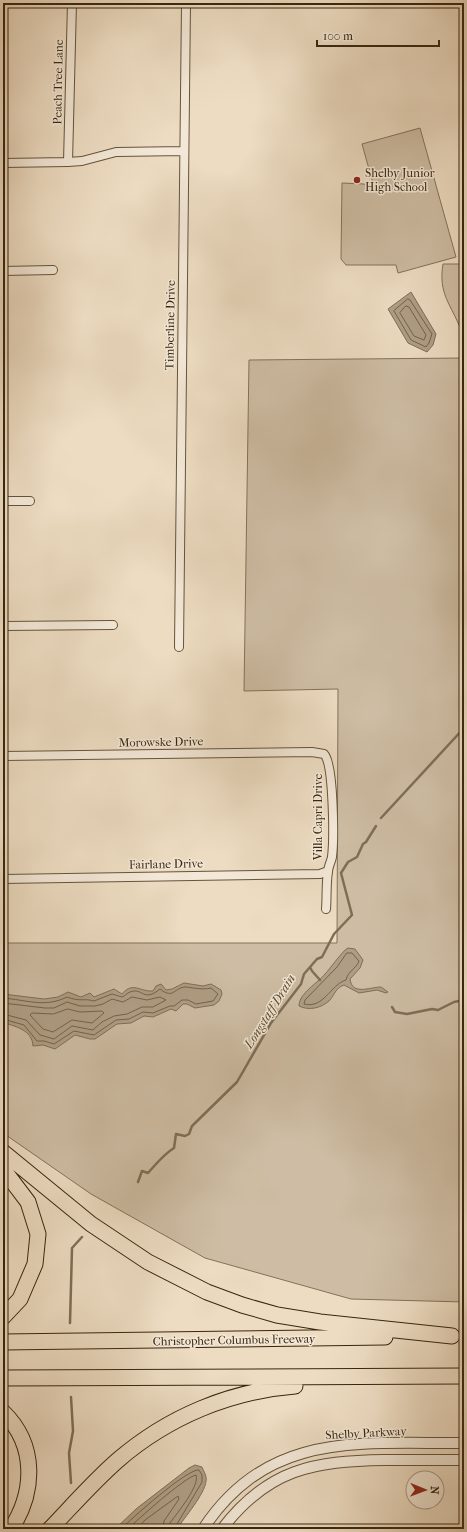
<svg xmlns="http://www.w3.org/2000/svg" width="467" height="1532" font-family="'IM FELL French Canon',serif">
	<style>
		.green { fill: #cebda4; stroke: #83725a }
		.water { fill: #af9e85; stroke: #7f6e56 }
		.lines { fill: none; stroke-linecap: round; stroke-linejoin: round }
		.shore { stroke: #74624a; stroke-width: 1 }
		.stream { stroke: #7f6e56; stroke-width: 2.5 }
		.minor-casing { stroke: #65543c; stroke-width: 10 }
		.tertiary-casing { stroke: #65543c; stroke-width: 12 }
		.motorway-casing { stroke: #38260f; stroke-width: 17 }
		.minor { stroke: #f3e8d7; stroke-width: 8 }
		.tertiary { stroke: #f3e8d7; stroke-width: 10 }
		.motorway { stroke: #eddcc2; stroke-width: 15 }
		.poi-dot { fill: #8f2418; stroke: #f3e8d7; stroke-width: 1.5 }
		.labels { text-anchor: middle; stroke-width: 3; stroke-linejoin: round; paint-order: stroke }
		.street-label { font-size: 12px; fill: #38260f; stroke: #f3e8d7 }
		.poi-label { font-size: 12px; fill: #38260f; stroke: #f3e8d7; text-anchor: start }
		.water-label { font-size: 13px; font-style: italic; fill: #5c4a32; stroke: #f3e8d7 }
	</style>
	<rect width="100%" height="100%" fill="#eddcc2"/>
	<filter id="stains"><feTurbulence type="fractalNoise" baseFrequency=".005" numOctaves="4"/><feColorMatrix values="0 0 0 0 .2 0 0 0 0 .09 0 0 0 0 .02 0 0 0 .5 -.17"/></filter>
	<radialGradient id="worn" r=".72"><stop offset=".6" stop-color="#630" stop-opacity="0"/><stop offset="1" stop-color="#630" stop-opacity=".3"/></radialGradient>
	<path class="green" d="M463 120H464V257L461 258Z
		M420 128 456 257 398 273 396 265H346L341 259 342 183 364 184 374 187 362 144Z
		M443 264H464V332L461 330C451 304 438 294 443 264Z
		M464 358V1302L351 1299 205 1258 91 1194 3 1133V943H337L338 689 244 691 249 360Z"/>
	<path class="water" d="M411 292 436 334 433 345 427 352 408 343 388 309Z
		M348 948 355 949 363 960 360 968 350 979C352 996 370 987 381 987L388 992 386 993 377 990 359 993 344 985C335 988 335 995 329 1001 321 1008 309 1011 299 1006 299 993 318 983 325 974 330 969 343 950 348 948Z
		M184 983 203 986 211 984 221 990 222 994 219 1001 214 1005 195 1008 187 1004H183L176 1011 171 1009 153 1017 144 1016 131 1023 117 1024 95 1039H90L75 1035 55 1049 43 1045 33 1046C32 1029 15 1027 3 1022V994L44 999 58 997 68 992 81 997 90 993 94 997 114 989 122 994C133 981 140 992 153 991L156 986 161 984 166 990 172 989Z
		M195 1465 202 1467C204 1472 207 1476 206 1481 205 1494 184 1518 177 1529H115L136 1509 189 1468Z"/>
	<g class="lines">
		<path class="shore" d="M408 299 410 300 432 334 429 343 426 347 411 340 394 311Z
			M406 306 409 307 426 335 424 340 414 336 400 313Z
			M347 953H352L359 961C356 969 348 971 346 980 330 985 324 1009 304 1004L305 1000 337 967Z
			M3 998C27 1000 45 1008 67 997 80 1002 84 998 94 1001L112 994 122 997C125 996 127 993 130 992 143 987 143 1003 160 989 174 1000 174 987 186 987 195 988 202 990 211 988L218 994 213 1001 196 1004 188 1000H182L174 1006H170L153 1013 143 1012 129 1019 116 1020 94 1035 74 1031 54 1044 44 1041H37L24 1025 3 1019
			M3 1003 45 1008H54L67 1002 80 1006H95L103 1004 112 999 123 1002 132 997 147 1000 160 997 166 1000 153 1007H142L127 1014 114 1016 102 1022 93 1030 72 1026 54 1039 40 1035 26 1020 3 1014
			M68 1009 80 1012 102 1011 104 1013 92 1023 72 1020 53 1032 43 1029 30 1015 32 1013 53 1014Z
			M121 1529C131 1519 188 1468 199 1470L202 1475V1482L174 1529
			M128 1529C138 1519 185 1477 196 1475 200 1486 177 1513 170 1523L169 1529
			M137 1529 145 1520 178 1496 179 1499 164 1521 163 1529"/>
		<path class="stream" d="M381 818 464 728
			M310 967 312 971 320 980
			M392 1007 395 1012 407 1014 432 1009 438 1010 454 1002 464 1000
			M138 1182 142 1171 148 1173C156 1164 164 1154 174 1148L176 1134 185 1136 189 1134 192 1126 237 1082 271 1023 301 984 304 974 317 959 322 957 334 934 352 915 341 873 348 862 357 857 363 844 366 842 376 826
			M70 1323 72 1248 82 1237
			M71 1397 73 1431 69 1453 71 1483"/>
		<g class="minor-casing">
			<path id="minor" d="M68 162 72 3
				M3 163 68 162 82 161 116 152 184 151
				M3 271 53 270
				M3 501H30
				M3 626 113 625
				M179 647 186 3
				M3 756 312 752 324 754C334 764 334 840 332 857 331 862 328 867 328 872 326 883 327 897 326 909
				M3 879 320 874 328 871"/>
		</g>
		<g class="tertiary-casing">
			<path id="tertiary" d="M203 1529C268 1430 360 1444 464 1443
				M222 1529C268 1469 313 1461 385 1460 411 1460 438 1460 464 1460"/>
		</g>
		<g class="motorway-casing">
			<path id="motorway" d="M3 1152 91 1224 148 1262 207 1292 242 1305 277 1315 320 1322 452 1336
				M3 1169 28 1202 38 1234 35 1264 20 1299 3 1317
				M3 1342 385 1337
				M3 1378 464 1376
				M3 1412C37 1445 35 1492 11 1529
				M50 1529C72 1506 94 1481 118 1460 168 1417 230 1391 295 1386"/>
		</g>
		<use href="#minor" class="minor"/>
		<use href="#tertiary" class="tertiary"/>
		<use href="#motorway" class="motorway"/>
	</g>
	<circle class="poi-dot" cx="357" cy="180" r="4"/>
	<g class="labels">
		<g class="street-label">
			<text transform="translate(58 82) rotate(-89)" y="4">Peach Tree Lane</text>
			<text transform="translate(170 325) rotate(-89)" y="4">Timberline Drive</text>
			<text transform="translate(161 742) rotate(-1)" y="4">Morowske Drive</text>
			<text transform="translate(318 817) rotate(-90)" y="4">Villa Capri Drive</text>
			<text transform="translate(166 864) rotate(-1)" y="4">Fairlane Drive</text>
			<text transform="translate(234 1340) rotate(-1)" y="4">Christopher Columbus Freeway</text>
			<text transform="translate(366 1433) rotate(-3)" y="4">Shelby Parkway</text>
		</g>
		<g class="poi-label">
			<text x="365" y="177">Shelby Junior<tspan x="365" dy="14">High School</tspan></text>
		</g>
		<g class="water-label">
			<text transform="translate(269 1011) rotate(-58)" y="5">Longstaff Drain</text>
		</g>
	</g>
	<rect width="467" height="1532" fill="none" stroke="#eddcc2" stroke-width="16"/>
	<rect x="4" y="4" width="459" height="1524" fill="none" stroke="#38260f" stroke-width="2"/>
	<rect x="8" y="8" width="451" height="1516" fill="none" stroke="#38260f"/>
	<g transform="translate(425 1490) rotate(91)"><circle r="19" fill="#f3e8d7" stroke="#a89a87"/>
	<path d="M0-3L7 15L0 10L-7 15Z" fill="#8f2418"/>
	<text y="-6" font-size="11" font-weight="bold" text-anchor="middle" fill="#38260f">N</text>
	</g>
	<path d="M317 40v6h122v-6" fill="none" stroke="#38260f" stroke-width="2"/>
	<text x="323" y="40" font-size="12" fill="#38260f" stroke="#f3e8d7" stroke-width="3" paint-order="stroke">100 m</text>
	<rect width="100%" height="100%" filter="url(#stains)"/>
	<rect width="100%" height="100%" fill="url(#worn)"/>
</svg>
